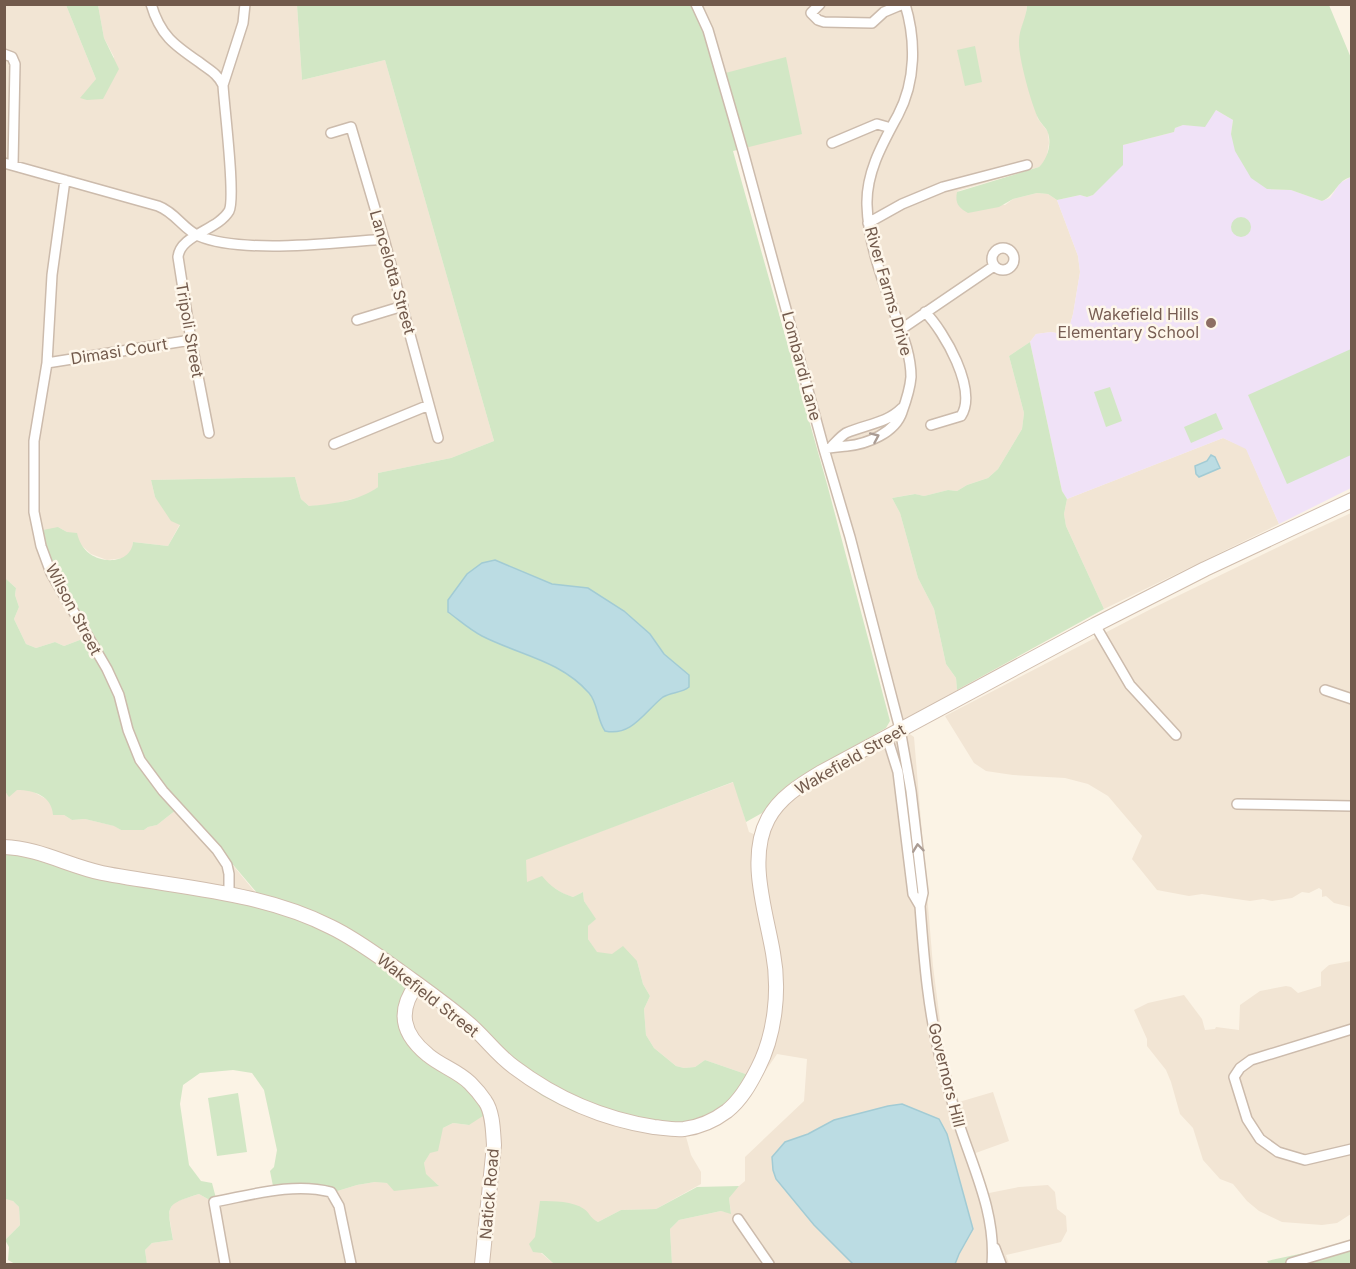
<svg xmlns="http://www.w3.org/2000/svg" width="1356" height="1269" font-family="Inter,sans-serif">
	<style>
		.residential { fill: #f2e5d4 }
		.education { fill: #f0e2f7 }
		.green { fill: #d2e7c5 }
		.water { fill: #bbdce3; stroke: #a2cbd4; stroke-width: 1.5 }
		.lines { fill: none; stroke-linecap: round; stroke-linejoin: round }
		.street-casing { stroke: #ccbbac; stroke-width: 12 }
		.secondary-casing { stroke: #d0bdad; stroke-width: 16 }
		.street { stroke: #fff; stroke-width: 9 }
		.secondary { stroke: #fff; stroke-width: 14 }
		.oneway { stroke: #aa9c94 }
		.education-dot { fill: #8d6e63; stroke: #fef7eb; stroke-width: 2 }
		.labels { text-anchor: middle; stroke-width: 5; stroke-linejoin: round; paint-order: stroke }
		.street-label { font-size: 16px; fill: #725a4c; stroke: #fef7eb }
		.education-label { font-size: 16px; fill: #785e54; stroke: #fef7eb; text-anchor: end }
	</style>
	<rect width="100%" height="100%" fill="#fbf3e5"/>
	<path class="residential" d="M5 5H66L96 79 87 100 114 57 104 38 98 5H297L302 80 385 60 494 441 451 458 378 473V487L368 495 329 505 309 506 301 499 295 477 151 480 155 497 180 524 168 546 133 542 132 550 124 558 107 560 91 554 67 532 58 527 85 638 64 646 55 642 36 648 26 644 14 619 19 607 15 595 16 588 5 578Z
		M696 5H1027L1026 18 1021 29 1028 86 1038 119 1048 132 1049 143 1046 161 1039 167 957 191 1005 205 1013 199 1037 193 1048 194 1057 200 1078 256 1080 272 1073 314 1068 332 1062 334 1051 332 1036 334 1030 342 1009 356 1024 413 1022 429 998 469 988 478 967 485 957 491 948 490 924 496 914 494 892 498 900 513 918 578 934 609 946 664 956 678 957 690 898 722 813 406Z
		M1223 438 1246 448 1279 524 1104 609 1066 526 1064 514 1067 499Z
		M1351 513V907L1334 903 1326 896 1322 897V890L1319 888 1309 893 1302 892 1292 898 1272 901 1263 899 1250 901 1202 894 1189 896 1157 890 1132 859 1142 836 1108 796 1088 784 1065 778 1013 775 986 771 974 763 945 716 1151 609 1301 536Z
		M898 726 914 737 933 966 943 1044 959 1102 993 1092 1009 1141 970 1155 984 1194 1019 1187 1048 1185 1055 1192 1057 1209 1066 1216 1067 1231 1061 1242 1006 1255 1009 1264H672L670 1229 679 1220 721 1211 731 1213 729 1198 732 1192 745 1181V1157L804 1101 807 1059 777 1054 760 1079 705 1060 695 1067 684 1068 676 1066 654 1048 646 1035 644 1009 650 996 643 984 637 961 597 953 588 939V926L595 919 584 901 583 892 573 897 564 894 548 884 526 882V859L734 782 749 832 758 836 776 808Z
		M17 789 30 790 48 800 53 806V815H64L72 820 85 819 115 826 121 830H144L148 827 157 825 176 810 212 840 259 897 5 848 4 790 7 794Z
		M1351 961V1214L1337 1223 1322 1225 1282 1222 1259 1211 1247 1201 1233 1184 1220 1179 1203 1160 1193 1128 1180 1114 1171 1082 1166 1070 1147 1046V1039L1134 1010 1148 1003 1184 995 1202 1019 1205 1030 1215 1029 1216 1027 1239 1030 1240 1005 1260 991 1286 986 1291 987 1298 993 1321 986V972L1329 965Z
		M412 982 504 1067 542 1096 572 1111 685 1133 691 1155 701 1172V1184L656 1209 621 1210 598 1222 590 1218 541 1253 554 1264H147L145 1250 152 1243 173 1240 169 1215 170 1209 174 1202 199 1194 215 1203 274 1191 331 1193 357 1185 375 1182 438 1185 425 1174 424 1163 443 1128 453 1123 469 1125 406 1033Z
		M5 1185 13 1201 19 1207 20 1225 5 1240Z"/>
	<path class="education" d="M1216 110 1233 120 1231 134 1267 189 1291 190 1322 201 1330 198 1340 183 1351 177V488L1279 524 1246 449 1223 438 1067 499 1062 491 1030 342 1036 334 1051 332 1062 334 1068 332 1073 314 1080 272 1078 256 1057 200 1080 195 1087 197 1093 195 1103 183 1123 145 1174 132 1175 128 1183 125 1204 126Z"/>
	<path class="green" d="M66 5H98L104 38 119 69 103 99 87 100 80 98 96 79Z
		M297 5H691L705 31 718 75 786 57 802 134 733 151 827 484 890 721 886 728 796 779 783 789 762 813 746 822 733 782 526 860 527 882 542 876C550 886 560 893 573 897L583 892 584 901 596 919 588 926V939L597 952 612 954 623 946 637 961 643 984 650 996 644 1009 646 1035 654 1048 676 1066 684 1068 695 1067 705 1060 760 1079 748 1099 728 1116 665 1134 629 1130 572 1111 542 1096 504 1067 412 982 406 1033 461 1078 486 1114 469 1125 453 1123 443 1128 438 1151 430 1153 424 1163 426 1174 439 1186 394 1191 387 1183 375 1182 357 1185 331 1193 274 1191 270 1171 274 1167 277 1150 264 1090 252 1073 233 1070 200 1073 183 1085 180 1104 189 1165 201 1181 212 1183 217 1202 215 1203 199 1194C164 1205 167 1205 173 1240L152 1243 145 1250 147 1264H15L8 1260 9 1247 5 1240 20 1225 19 1207 13 1201 6 1199 5 1185V848L72 866 258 894 212 840 176 810 157 825 148 827 144 830H121L114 826 85 819 72 820 64 815H53C52 796 34 790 17 790L9 797 4 790 5 578 16 588 15 595 19 607 14 619 26 644 36 648 55 642 64 646 85 638 56 583 38 531 58 527 67 532 77 533C79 541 82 548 90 554 104 564 131 563 133 542L168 546 180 525 171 521 155 497 151 480 295 477 301 499 309 506C332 504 359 501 378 487V473L451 458 494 441 385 60 302 80Z
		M1027 5H1329L1351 58V177C1337 180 1335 196 1322 201L1291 190 1267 189 1251 178 1235 151 1231 134 1233 120 1216 110 1205 127 1183 125 1175 128 1174 132 1123 145V165L1093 195 1087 197 1080 195 1057 200 1048 194 1037 193 1013 199 999 207 968 213C958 207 955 203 957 192L1039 167C1047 159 1052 145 1048 133 1046 127 1040 123 1038 118 1031 103 1018 56 1019 41 1019 28 1027 17 1027 5Z
		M975 46 982 82 965 86 957 50Z
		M1231 227a10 10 0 1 1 20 0a10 10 0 1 1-20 0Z
		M1030 342 1062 491 1067 499 1064 514 1066 526 1104 609 957 690 956 678 946 664 934 609 918 578 900 513 892 498 915 494 924 496 948 490 957 491 967 485 988 478 998 469 1022 429 1024 413 1009 356Z
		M1351 349V455L1287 484 1248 395Z
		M1110 387 1122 421 1106 427 1094 392Z
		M1216 413 1223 429 1191 443 1184 427Z
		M238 1093 247 1152 217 1156 208 1098Z
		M739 1186 729 1198 731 1214 721 1211 679 1220 670 1229 672 1264H554L542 1253 533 1252 529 1244 535 1237 540 1201C554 1201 573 1201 584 1209 590 1213 589 1217 598 1222L621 1210 656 1209 697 1187Z
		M1351 1243V1264H1269L1267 1261Z"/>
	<path class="water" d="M1211 455 1215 457 1220 468 1199 477 1196 474 1195 466 1207 461Z
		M495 560 552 584 588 588 624 611 650 634 664 654 689 675V687C682 693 671 692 663 697 645 711 632 737 605 731 597 720 598 703 589 693 560 660 519 655 482 636 470 630 459 620 448 612V600L467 574 482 563Z
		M902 1104 939 1119 947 1134 973 1229 959 1254 955 1264H853L814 1225 776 1179 773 1170 772 1157 785 1142 808 1134 834 1120 888 1106Z"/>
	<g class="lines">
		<g class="street-casing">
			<path id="street" d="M151 4C160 35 174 45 199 62 209 70 217 73 223 85 224 106 236 198 229 211 218 230 180 235 178 257L191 340 209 433
				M696 4 708 30 743 151 824 449 850 537 900 729 911 791 923 893 920 906C924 960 928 1013 942 1065 948 1086 953 1107 960 1127 975 1172 996 1216 992 1264
				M820 4 811 13 818 20 824 22 872 23 884 12 903 4
				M4 54 12 57 15 64 13 165
				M223 85 243 23 245 4
				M331 133 351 127 384 239 438 438
				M832 143 877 124 891 128
				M4 163 158 206C175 212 184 230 199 236 241 254 337 243 384 239
				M65 180 52 275 47 363 34 441V512L41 546 51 573 107 669 119 695 128 730 140 760 163 791 217 850 227 865 229 874V895
				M868 223 902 204 943 187 1027 165
				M992 259a11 11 0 1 1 22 0a11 11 0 1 1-22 0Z
				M925 312C944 331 978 390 961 416L931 425
				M357 320 403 306
				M900 330 994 266
				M47 363 191 340
				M334 444 429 405
				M832 446C836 442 841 436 846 433 866 424 886 424 902 408
				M824 449C832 447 839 447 847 446 867 444 895 433 902 412 906 401 910 389 911 377 911 352 900 329 892 306 880 274 868 240 867 205 866 172 883 143 898 115 916 81 916 40 905 4
				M1095 625 1130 685 1176 735
				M1325 690 1352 699
				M887 737 898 772 913 894 920 906
				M1237 804 1352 806
				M1352 1029 1251 1060 1240 1068 1234 1077 1247 1119 1260 1139 1278 1152 1305 1160 1352 1149
				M738 1219 769 1264
				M995 1248 1001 1264
				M1291 1263 1352 1245
				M225 1264 214 1202C252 1195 293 1182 331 1192L339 1206 351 1264"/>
		</g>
		<g class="secondary-casing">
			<path id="secondary" d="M4 847C38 848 69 866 102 873 179 888 260 891 331 927 356 939 378 956 401 972 423 988 446 1004 467 1022 484 1036 496 1054 514 1067 555 1098 603 1119 654 1127 664 1128 674 1130 684 1129 699 1127 715 1120 727 1111 741 1100 750 1084 758 1068 775 1035 780 990 773 953 766 912 747 858 768 819 779 798 800 785 820 773L1095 625 1205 569 1352 500
				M417 984C397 1011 402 1034 428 1055 441 1066 458 1071 470 1083 475 1088 481 1095 485 1101 493 1112 493 1132 494 1145L482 1264"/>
		</g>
		<use href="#street" class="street"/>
		<use href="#secondary" class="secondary"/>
	</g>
	<defs><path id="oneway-chevron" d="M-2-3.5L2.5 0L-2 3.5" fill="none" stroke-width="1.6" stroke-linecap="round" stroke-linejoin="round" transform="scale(1.5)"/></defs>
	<g class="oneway">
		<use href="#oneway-chevron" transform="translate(875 437) rotate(-24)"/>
		<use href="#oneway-chevron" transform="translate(918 848) rotate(-97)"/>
	</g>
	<circle class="education-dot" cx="1211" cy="323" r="6"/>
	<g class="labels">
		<g class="street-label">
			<text transform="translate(393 272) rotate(74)" y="6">Lancelotta Street</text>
			<text transform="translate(889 291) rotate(74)" y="6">River Farms Drive</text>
			<text transform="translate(190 330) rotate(80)" y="6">Tripoli Street</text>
			<text transform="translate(119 351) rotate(-9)" y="6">Dimasi Court</text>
			<text transform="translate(802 366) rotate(75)" y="6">Lombardi Lane</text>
			<text transform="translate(74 609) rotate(62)" y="6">Wilson Street</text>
			<text transform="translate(850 759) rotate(-30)" y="6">Wakefield Street</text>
			<text transform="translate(428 995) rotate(38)" y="6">Wakefield Street</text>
			<text transform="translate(947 1075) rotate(76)" y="6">Governors Hill</text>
			<text transform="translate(489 1194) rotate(-85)" y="6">Natick Road</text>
		</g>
		<g class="education-label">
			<text x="1199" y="320">Wakefield Hills<tspan x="1199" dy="18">Elementary School</tspan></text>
		</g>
	</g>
	<rect width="1356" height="1269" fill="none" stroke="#725a4c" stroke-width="12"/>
</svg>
